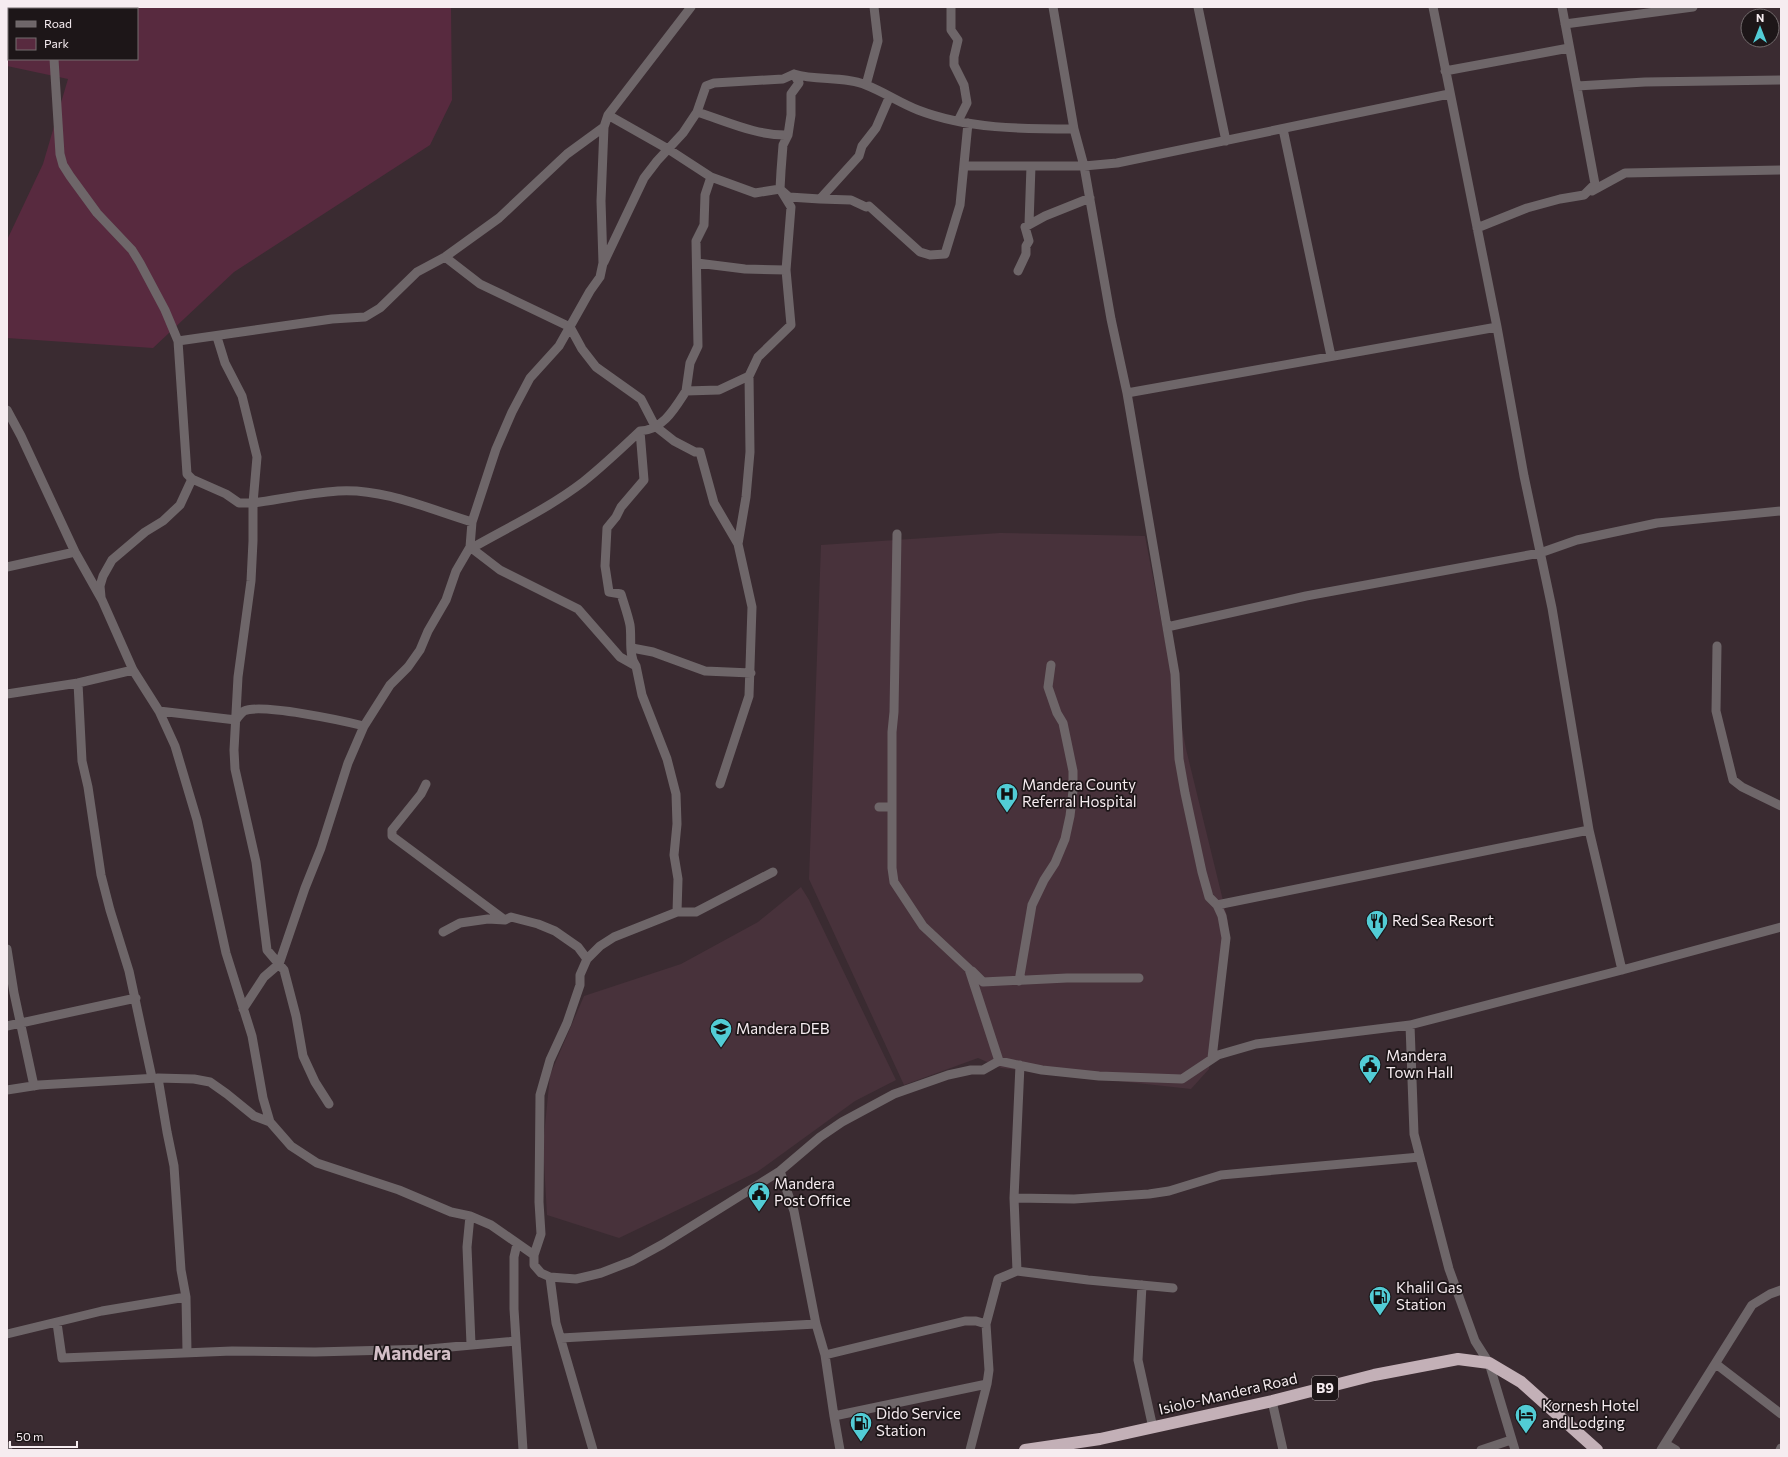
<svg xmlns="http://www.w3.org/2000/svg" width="1788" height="1457" font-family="Commissioner,sans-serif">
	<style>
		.built { fill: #48323b }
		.green { fill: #582a3f; fill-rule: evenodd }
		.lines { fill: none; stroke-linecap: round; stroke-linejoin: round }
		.street { stroke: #6e6669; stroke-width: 9 }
		.highway { stroke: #c3b0b7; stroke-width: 12 }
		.labels { text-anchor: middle; stroke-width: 3.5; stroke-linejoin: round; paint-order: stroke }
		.shield { fill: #1d1618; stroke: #b5acaf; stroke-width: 1 }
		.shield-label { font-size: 14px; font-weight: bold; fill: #f6ecf0 }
		.poi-label { font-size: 15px; fill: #f6ecf0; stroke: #1d1618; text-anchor: start }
		.street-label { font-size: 15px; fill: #f6ecf0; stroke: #1d1618 }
		.district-label { font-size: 19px; font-weight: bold; fill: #d3bfc7; stroke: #1d1618 }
	</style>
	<rect width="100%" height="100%" fill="#3a2b31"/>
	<path class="built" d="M1000 533 1145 536 1186 749 1228 921 1209 1069 1191 1089 1001 1068 978 1058 904 1085 809 879 821 545Z
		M801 887 809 900 896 1080 855 1101 757 1172 619 1238 547 1215 543 1146 550 1075 584 996 681 964 758 922Z"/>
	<path class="green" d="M7 7H451L452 100 430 145 234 272 153 348 7 338V240L43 164 68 79 7 66ZM9 9H137V59H9Z"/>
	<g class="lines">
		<path class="street" d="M46 7V9
			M951 7V30L958 40 954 57V65L964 85 967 103 958 121
			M1053 7 1074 129 1084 166 1111 319 1127 393 1175 674 1179 759 1185 793 1202 872 1209 897 1217 905 1222 916 1226 938 1212 1058
			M1198 7 1226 141
			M1433 7 1497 327 1524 476 1552 608 1589 830 1622 970
			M1565 24 1693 7
			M54 59 60 154 63 165 70 176 97 213 132 250 140 263 165 310 178 341 187 474 192 479 226 494 239 503H253C281 499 310 493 338 491 383 488 429 509 472 522
			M1445 71 1569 48
			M866 85 878 41 874 7
			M1577 86 1645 82 1781 80
			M697 112C726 121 757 136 788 135
			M608 115 668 149 711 177 755 193 780 189 789 197 820 199 859 156 862 146 876 128 889 98
			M1283 129 1331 356
			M964 166H1084L1117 163 1449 94
			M1592 191 1625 173 1781 170
			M820 199 851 200 866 207 869 206 920 252 930 255 945 254 960 205 968 123
			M1029 224 1031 166
			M1477 228 1527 208 1560 199 1584 195 1595 184 1562 7
			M445 257 480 284 570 327 582 349 596 367 641 399 655 426 674 441 695 452H700L714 503 738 544 752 607 749 696 720 784
			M604 262 644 178 657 161 683 133 697 112 706 86 714 83 783 79 794 74C817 81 844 76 866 85 884 92 900 103 918 110 967 129 1023 129 1074 129
			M697 263 745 269 786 270
			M1018 271 1026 254V246L1029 241 1025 227 1045 216 1090 198
			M217 337 225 363 242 396 257 457 253 503V541L251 581 238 677 234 750 235 769 256 862 267 950 284 970 296 1016 303 1056 315 1082 329 1104
			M178 341 332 319 365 317 380 308 417 272 445 257 499 218 567 154 604 127
			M686 391 690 363 698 346 696 241 704 225 705 195 711 177
			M1127 393 1497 327
			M7 410 21 436 75 552 102 600 133 670 159 711 175 746 197 820 226 953 252 1036 263 1098 270 1122
			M897 534 894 712 892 732V868L894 882 923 926 969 969 999 1061
			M738 544 746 497 750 452 749 376
			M470 547 500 570 578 609 620 657 636 666 642 695 667 759 676 794 677 824 674 855 678 879 677 912
			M472 548C509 527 549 508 583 482 603 466 621 449 640 431 663 430 675 408 686 391L719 390 749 376 758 357 791 325 786 270 791 207 780 189 781 171 783 145 788 135 791 115V94L799 83 794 74
			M7 567 75 552
			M101 597 100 586 103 576 112 560 145 532 163 521 180 505 192 479
			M1167 627 1306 596 1540 553 1577 540 1657 523 1781 511
			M1717 646 1716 711 1733 780 1742 787 1781 806
			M632 648 653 652 705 671 751 673
			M636 666C628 655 632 638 630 625 628 615 624 604 621 594L609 592 605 566 607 528 616 517 621 507 644 480 640 431
			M78 683 82 761 88 787 101 875 110 910 129 971 152 1078
			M7 694 78 683 133 670
			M159 711 236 720C238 717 241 713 244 711 261 703 344 721 364 726
			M426 784 421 794 392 830V836L505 920
			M879 807H892
			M1217 905 1589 830
			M443 932 460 923 488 919 505 920 511 917 538 924 555 931 578 947 587 959
			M7 949 14 993 34 1086
			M972 971 983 982 1067 978H1139
			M1019 981 1032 905 1044 880 1055 863 1065 839 1070 816 1073 791V771L1063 723 1057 713 1048 687 1051 665
			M243 1009 264 977 279 964 305 888 321 848 348 763 364 726 390 685 408 667 420 650 428 631 446 600 456 571 470 547 472 522 496 449 512 412 530 378 559 346 590 291 600 277 603 263 601 201 604 127 608 115 691 7
			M1410 1025 1414 1134 1449 1269 1475 1341 1489 1363 1515 1450
			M7 1026 136 998
			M158 1078 167 1132 174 1166 181 1270 186 1297 187 1352
			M7 1090 39 1085 158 1078 194 1079 210 1082 227 1094 254 1116 270 1122 291 1146 317 1163 399 1190 451 1212 470 1216 491 1225 534 1255V1265L541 1273 550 1277 576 1279 601 1273 632 1261 663 1244 780 1171 820 1137 842 1122 894 1094 948 1075 971 1070H983L999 1061 1042 1070 1099 1076 1182 1079 1218 1055 1256 1044 1410 1025 1622 970 1781 927
			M780 1171 794 1211 816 1324 825 1355 834 1416 840 1450
			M1014 1198 1074 1199 1149 1194 1169 1191 1221 1175 1420 1157
			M470 1216 467 1247 471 1344
			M517 1244 514 1257V1309L523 1450
			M534 1255 541 1234 539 1202 540 1095 550 1060 567 1023 580 985V975L587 959 600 946 614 937 677 912H696L773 872
			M1017 1271 1088 1280 1173 1288
			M550 1277 556 1323 593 1450
			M1142 1285 1138 1360 1153 1428
			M57 1323 62 1358 232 1351 315 1352 429 1349 516 1341
			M7 1334 102 1311 186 1297
			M561 1338 816 1324
			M825 1355 965 1321H976L986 1324
			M1716 1364 1781 1414
			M1272 1401 1283 1450
			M834 1416 987 1384
			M1666 1444 1676 1450
			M7 1446 8 1450
			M970 1450 987 1384 989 1370 986 1324 998 1279 1017 1271 1014 1198 1020 1065
			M1481 1450 1511 1440
			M1661 1450 1752 1305 1770 1294 1781 1290
			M1780 1450 1781 1448"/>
		<path class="highway" d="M1025 1450 1100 1439 1272 1401 1374 1375 1458 1359 1489 1363 1521 1382 1597 1450"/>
	</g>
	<defs>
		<g id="hospital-pin" transform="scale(1.15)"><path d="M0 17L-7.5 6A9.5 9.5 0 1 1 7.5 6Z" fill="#52ccd5" stroke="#1d1618"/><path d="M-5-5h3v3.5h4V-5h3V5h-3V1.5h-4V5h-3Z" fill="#111"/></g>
		<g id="restaurant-pin" transform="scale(1.15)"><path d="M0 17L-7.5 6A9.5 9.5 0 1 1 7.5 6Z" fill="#52ccd5" stroke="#1d1618"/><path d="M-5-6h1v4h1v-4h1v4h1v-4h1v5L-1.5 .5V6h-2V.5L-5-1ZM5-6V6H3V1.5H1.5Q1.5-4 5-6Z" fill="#111"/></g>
		<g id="school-pin" transform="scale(1.15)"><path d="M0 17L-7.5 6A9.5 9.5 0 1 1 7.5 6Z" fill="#52ccd5" stroke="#1d1618"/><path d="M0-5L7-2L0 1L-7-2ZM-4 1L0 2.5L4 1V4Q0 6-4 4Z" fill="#111"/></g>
		<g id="civic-pin" transform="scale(1.15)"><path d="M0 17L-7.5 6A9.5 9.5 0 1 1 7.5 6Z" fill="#52ccd5" stroke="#1d1618"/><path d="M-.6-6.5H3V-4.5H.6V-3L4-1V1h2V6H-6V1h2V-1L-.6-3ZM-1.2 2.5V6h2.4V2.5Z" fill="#111"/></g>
		<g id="fuel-pin" transform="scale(1.15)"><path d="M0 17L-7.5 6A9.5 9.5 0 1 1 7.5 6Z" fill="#52ccd5" stroke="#1d1618"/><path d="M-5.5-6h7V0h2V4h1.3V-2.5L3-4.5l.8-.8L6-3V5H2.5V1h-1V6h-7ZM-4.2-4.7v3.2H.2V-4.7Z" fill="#111"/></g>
		<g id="hotel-pin" transform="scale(1.15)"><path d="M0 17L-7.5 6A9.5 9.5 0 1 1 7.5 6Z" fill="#52ccd5" stroke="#1d1618"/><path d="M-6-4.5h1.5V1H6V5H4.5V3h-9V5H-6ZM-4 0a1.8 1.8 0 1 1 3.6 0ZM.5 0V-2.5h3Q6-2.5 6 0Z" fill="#111"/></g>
	</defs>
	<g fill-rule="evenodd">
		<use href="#hospital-pin" x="1007" y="794"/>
		<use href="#restaurant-pin" x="1377" y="921"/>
		<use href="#school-pin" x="721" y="1029"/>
		<use href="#civic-pin" x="1370" y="1065"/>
		<use href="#civic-pin" x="759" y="1193"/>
		<use href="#fuel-pin" x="1380" y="1297"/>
		<use href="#hotel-pin" x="1526" y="1415"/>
		<use href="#fuel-pin" x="861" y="1423"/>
	</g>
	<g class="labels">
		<rect class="shield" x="1312" y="1376" width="26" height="24" rx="3"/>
		<g class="shield-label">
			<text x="1325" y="1393">B9</text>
		</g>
		<g class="poi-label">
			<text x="1022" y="790">Mandera County<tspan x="1022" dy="17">Referral Hospital</tspan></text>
			<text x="1392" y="926">Red Sea Resort</text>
			<text x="736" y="1034">Mandera DEB</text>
			<text x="1386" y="1061">Mandera<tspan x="1386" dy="17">Town Hall</tspan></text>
			<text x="774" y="1189">Mandera<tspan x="774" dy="17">Post Office</tspan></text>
			<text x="1396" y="1293">Khalil Gas<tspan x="1396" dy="17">Station</tspan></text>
			<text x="1542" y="1411">Kornesh Hotel<tspan x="1542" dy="17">and Lodging</tspan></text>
			<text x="876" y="1419">Dido Service<tspan x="876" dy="17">Station</tspan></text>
		</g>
		<g class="street-label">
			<text transform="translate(1228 1394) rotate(-13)" y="5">Isiolo-Mandera Road</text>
		</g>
		<g class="district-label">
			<text x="412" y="1360">Mandera</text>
		</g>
	</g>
	<rect width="1788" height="1457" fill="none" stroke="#f6ecf0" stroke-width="16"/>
	<rect x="8" y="8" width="130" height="52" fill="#1d1618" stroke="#746c6e"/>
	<rect x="16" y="21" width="20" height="6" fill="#6e6669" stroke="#746c6e"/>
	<text x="44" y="28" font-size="12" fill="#f6ecf0">Road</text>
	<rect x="16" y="38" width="20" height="12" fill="#582a3f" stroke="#746c6e"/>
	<text x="44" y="48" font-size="12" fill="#f6ecf0">Park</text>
	<g transform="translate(1760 28)"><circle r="19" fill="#1d1618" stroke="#746c6e"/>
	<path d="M0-3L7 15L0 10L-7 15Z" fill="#52ccd5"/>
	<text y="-6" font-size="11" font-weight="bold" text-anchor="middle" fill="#f6ecf0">N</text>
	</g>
	<path d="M10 1441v6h67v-6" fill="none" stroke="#f6ecf0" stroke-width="2"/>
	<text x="16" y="1441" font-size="12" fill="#f6ecf0" stroke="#1d1618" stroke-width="3" paint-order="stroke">50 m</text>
</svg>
